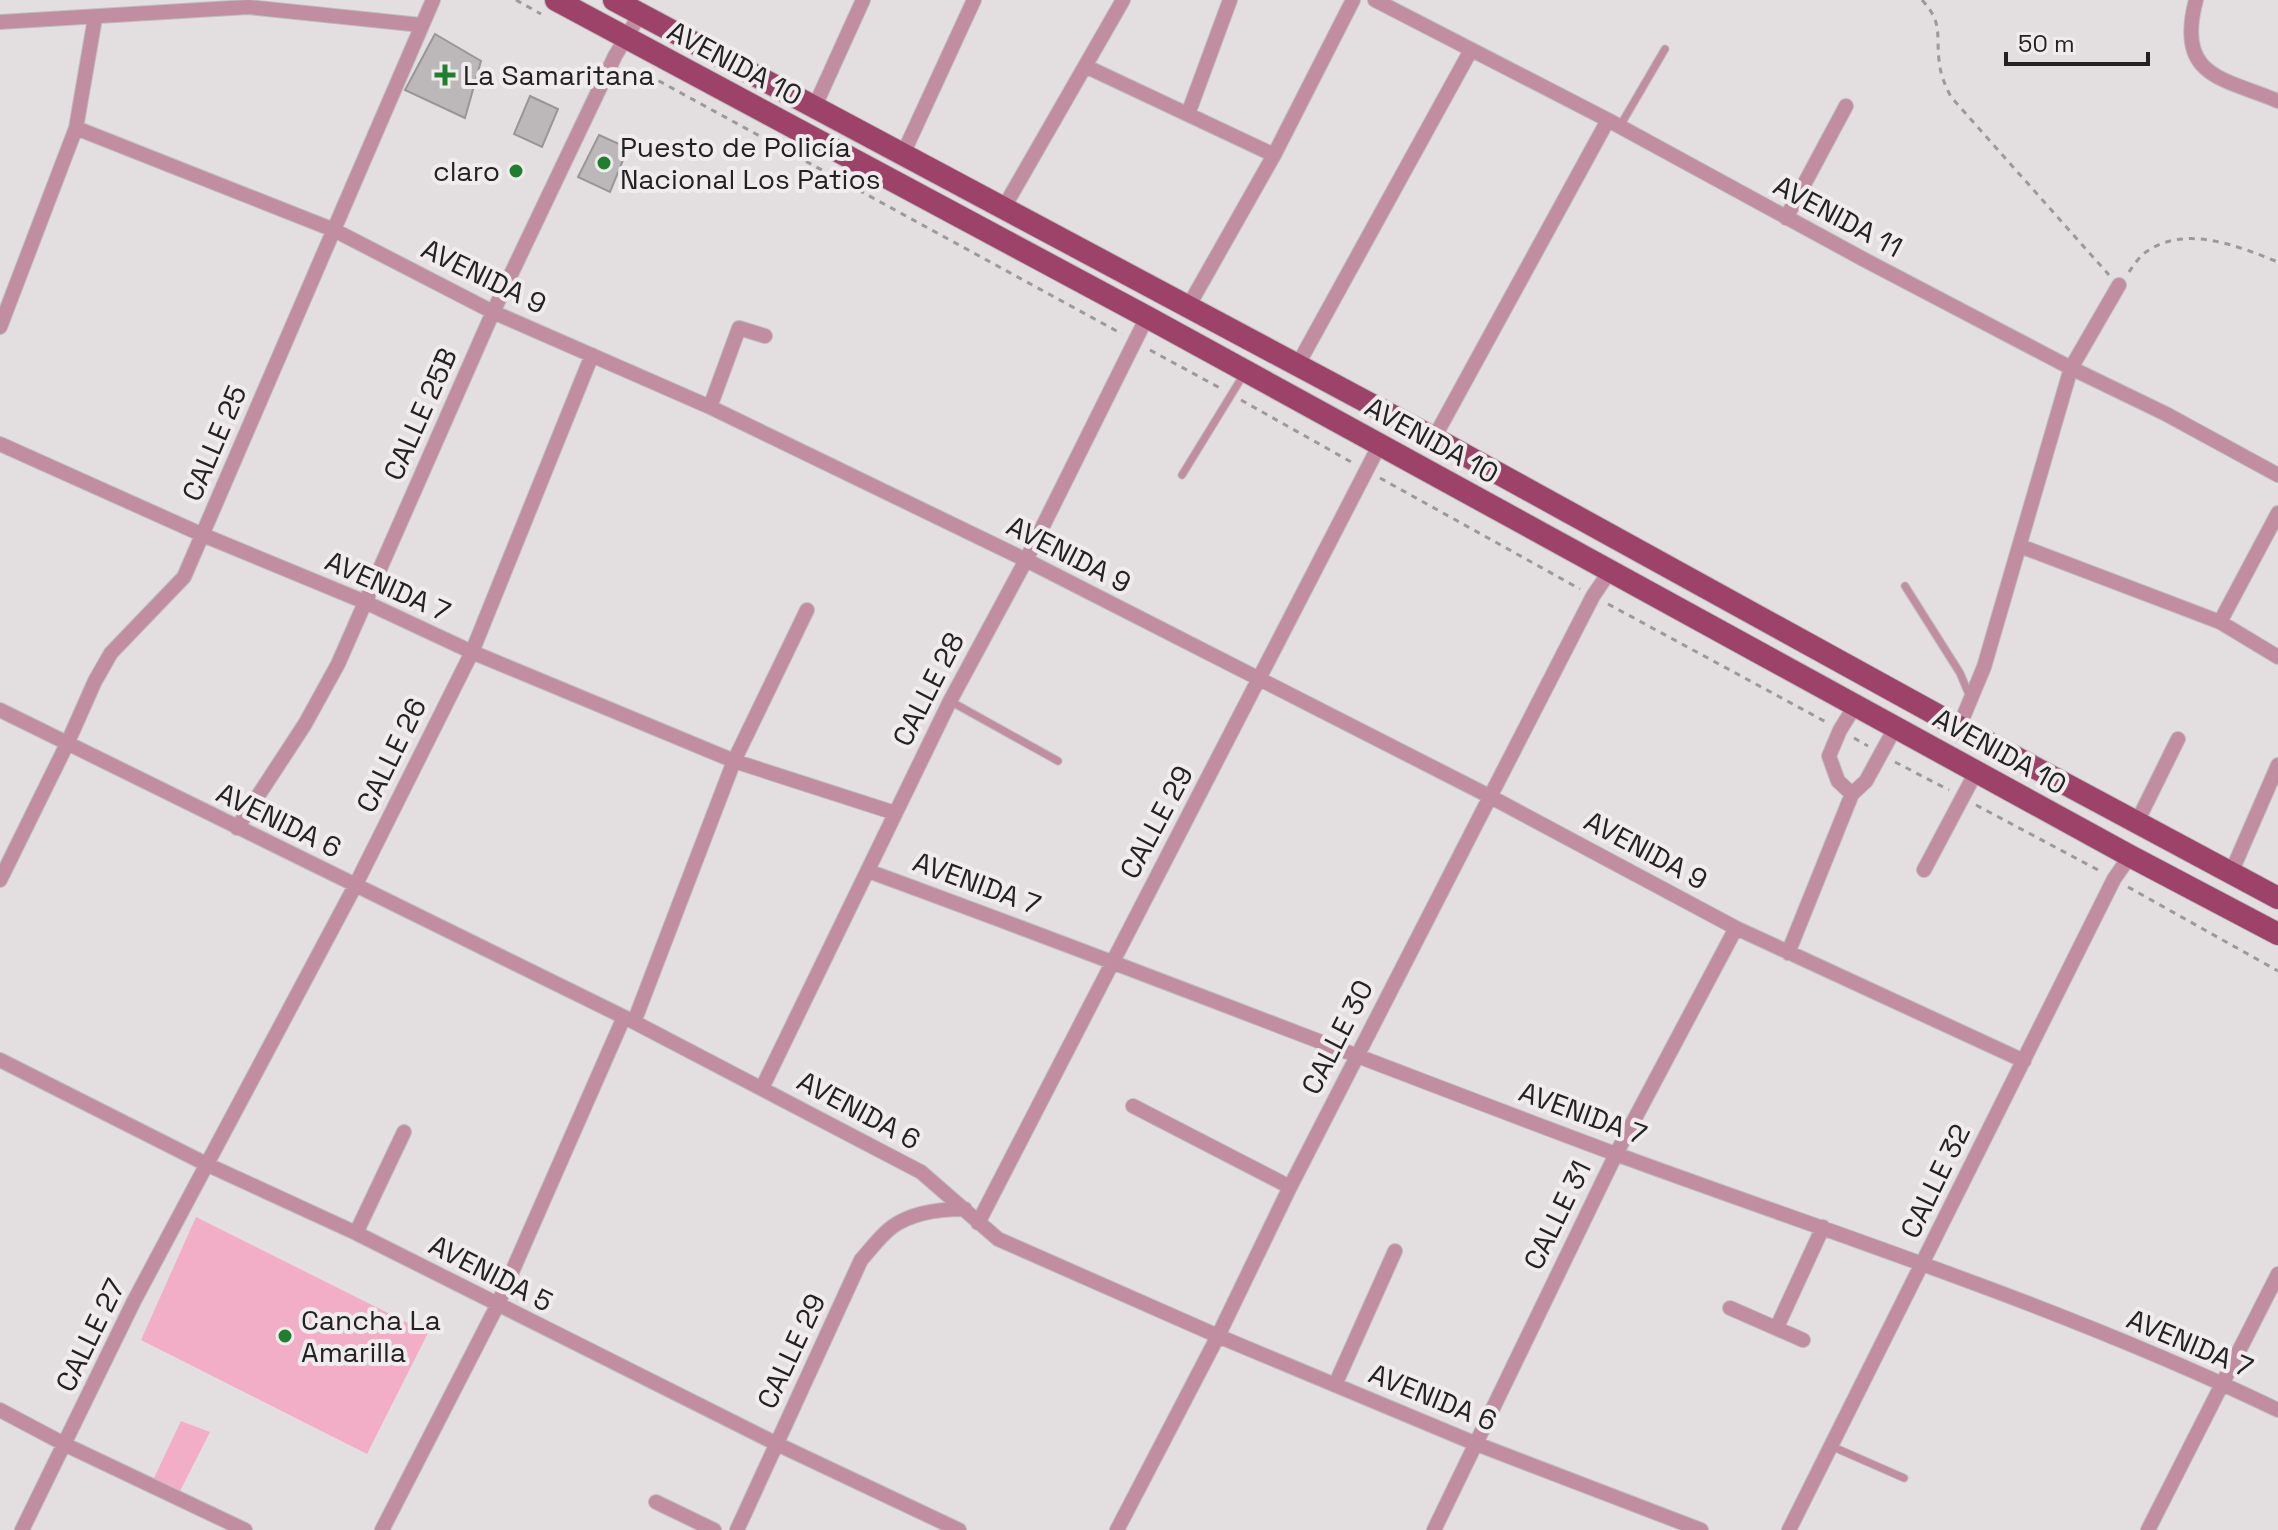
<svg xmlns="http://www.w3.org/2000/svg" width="2278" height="1530" font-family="'Space Grotesk',sans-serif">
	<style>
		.green { fill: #f3aec7 }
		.building { fill: #bcb8ba; stroke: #999697; stroke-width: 2 }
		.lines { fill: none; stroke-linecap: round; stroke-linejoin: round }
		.lane-casing { stroke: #c0bdbe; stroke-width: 9 }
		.street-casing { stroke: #c0bdbe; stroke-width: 16 }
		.primary-casing { stroke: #c0bdbe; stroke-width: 24 }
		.path { stroke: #9c999a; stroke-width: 3; stroke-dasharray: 6 6; stroke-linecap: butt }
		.lane { stroke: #c18da0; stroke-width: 7 }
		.street { stroke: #c18da0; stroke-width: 14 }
		.primary { stroke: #9d436a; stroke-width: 22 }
		.poi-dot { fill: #227e2f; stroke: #f0eced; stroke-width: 3 }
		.labels { text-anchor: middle; stroke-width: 8; stroke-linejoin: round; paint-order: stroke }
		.street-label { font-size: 28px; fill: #232222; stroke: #f0eced }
		.poi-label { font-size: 28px; fill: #232222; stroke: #f0eced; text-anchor: start }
	</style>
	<rect width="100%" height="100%" fill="#e3dfe0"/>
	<path class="green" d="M196 1217 428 1333 367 1454 141 1340Z
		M181 1421 210 1432 179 1493 152 1482Z"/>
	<path class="building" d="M435 34 481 61 465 118 405 90Z
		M530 96 558 109 542 147 514 134Z
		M599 135 628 148 610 192 578 177Z"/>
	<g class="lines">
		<g class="lane-casing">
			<path id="lane" d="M1620 126 1665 49
				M1182 475 1244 374
				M1905 586 1960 673 1970 697
				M950 701 1058 761
				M1831 1446 1904 1478"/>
		</g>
		<g class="street-casing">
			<path id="street" d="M1375 0 1608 120 1863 259 2071 368 2166 414 2278 475
				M2196 0C2175 78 2224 78 2278 101
				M0 22 248 7 421 25
				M1085 66 1274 155
				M814 108 863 0
				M1188 114 1230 0
				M76 128 334 230 493 312 710 407 1026 560 1489 796 1736 928 2024 1061
				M903 154 974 0
				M1003 209 1123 0
				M1786 218 1846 106
				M1188 307 1274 155 1353 0
				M0 327 76 128 95 18
				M1297 366 1471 50
				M710 407 739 328 765 336
				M1434 438 1608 120
				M0 444 203 535 365 602 472 652 734 761 895 813
				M2020 546 2220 622 2278 657
				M2220 622 2278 513
				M0 710 634 1022 921 1172 998 1239 1218 1336 1474 1443 1701 1530
				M1959 727 1984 667 2071 368 2119 285
				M1852 794 1838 781 1829 756 1840 730 1855 706
				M2137 822 2178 739
				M237 828 305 724 338 664 493 312 615 56 640 14
				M1924 870 1976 772
				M868 871C1118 962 1364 1060 1613 1153 1836 1235 2064 1307 2278 1410
				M2231 873 2278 765
				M0 880 67 744 95 681 111 653 184 577 433 0
				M1788 953 1852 794 1866 781 1895 728
				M634 1022 734 761 807 610
				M0 1060 206 1164 356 1233 777 1444 959 1530
				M762 1088 950 701 1026 560 1147 317
				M1133 1106 1290 1187
				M978 1223 1379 446
				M356 1233 404 1132
				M1730 1308 1803 1340
				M1777 1327 1823 1227
				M1335 1385 1395 1251
				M0 1410 66 1445 245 1530
				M656 1502 714 1530
				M22 1530 134 1301 355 886 472 652 592 355
				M382 1530 497 1306 624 1017
				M737 1530 861 1260C871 1249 880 1236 892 1227 911 1213 941 1209 965 1209
				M1117 1530 1218 1336 1290 1187 1593 596 1610 571
				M1434 1530 1616 1154 1736 928
				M1789 1530 2114 879 2130 856
				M2148 1530 2278 1274"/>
		</g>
		<g class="primary-casing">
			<path id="primary" d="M556 0 1147 317 2130 856 2278 934
				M614 0 1434 438 1959 727 2278 898"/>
		</g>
		<path class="path" d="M516 0 541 14
			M1922 0C1943 23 1936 33 1939 60 1940 74 1945 85 1951 97L2109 275
			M648 75 1122 334
			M2129 272C2134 265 2139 257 2146 252 2185 224 2238 246 2278 262
			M1150 350 1220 388
			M1241 400 1353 463
			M1380 478 1580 589
			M1608 604 1826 722
			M1854 738 1868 746
			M1895 762 1949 790
			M1976 805 2100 871
			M2128 887 2278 971"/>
		<use href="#lane" class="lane"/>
		<use href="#street" class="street"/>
		<use href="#primary" class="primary"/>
	</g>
	<g class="poi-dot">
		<path d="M441 63h8v8h8v8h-8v8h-8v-8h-8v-8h8z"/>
		<circle cx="604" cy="163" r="8"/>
		<circle cx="516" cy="171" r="8"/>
		<circle cx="285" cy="1336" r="8"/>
	</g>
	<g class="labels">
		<g class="street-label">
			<text transform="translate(735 63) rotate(28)" y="10">AVENIDA 10</text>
			<text transform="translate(1838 216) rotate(28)" y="10">AVENIDA 11</text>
			<text transform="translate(484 276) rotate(26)" y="10">AVENIDA 9</text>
			<text transform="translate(420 414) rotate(-66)" y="10">CALLE 25B</text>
			<text transform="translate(1432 440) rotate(29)" y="10">AVENIDA 10</text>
			<text transform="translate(214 443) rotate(-67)" y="10">CALLE 25</text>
			<text transform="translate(1069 554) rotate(27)" y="10">AVENIDA 9</text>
			<text transform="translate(388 586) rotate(24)" y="10">AVENIDA 7</text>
			<text transform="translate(928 689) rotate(-63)" y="10">CALLE 28</text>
			<text transform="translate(2000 751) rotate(29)" y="10">AVENIDA 10</text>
			<text transform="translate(391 755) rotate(-64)" y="10">CALLE 26</text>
			<text transform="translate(279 820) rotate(26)" y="10">AVENIDA 6</text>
			<text transform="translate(1156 822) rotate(-62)" y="10">CALLE 29</text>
			<text transform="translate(1646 850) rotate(28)" y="10">AVENIDA 9</text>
			<text transform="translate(977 883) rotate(20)" y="10">AVENIDA 7</text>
			<text transform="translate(1337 1037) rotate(-63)" y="10">CALLE 30</text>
			<text transform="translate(859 1110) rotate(28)" y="10">AVENIDA 6</text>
			<text transform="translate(1583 1113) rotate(20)" y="10">AVENIDA 7</text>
			<text transform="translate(1935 1181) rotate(-64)" y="10">CALLE 32</text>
			<text transform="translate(1557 1215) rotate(-64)" y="10">CALLE 31</text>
			<text transform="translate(491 1273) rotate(27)" y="10">AVENIDA 5</text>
			<text transform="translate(90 1335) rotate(-64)" y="10">CALLE 27</text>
			<text transform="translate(2190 1343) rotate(23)" y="10">AVENIDA 7</text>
			<text transform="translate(791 1351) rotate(-65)" y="10">CALLE 29</text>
			<text transform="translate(1433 1397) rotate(22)" y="10">AVENIDA 6</text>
		</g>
		<g class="poi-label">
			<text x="463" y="85">La Samaritana</text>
			<text x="620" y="157">Puesto de Policía<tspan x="620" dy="32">Nacional Los Patios</tspan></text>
			<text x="500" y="181" text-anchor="end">claro</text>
			<text x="301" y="1330">Cancha La<tspan x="301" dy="32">Amarilla</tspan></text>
		</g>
	</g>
	<path d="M2006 52v12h142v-12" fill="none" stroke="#232222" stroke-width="4"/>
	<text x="2018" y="52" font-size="24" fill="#232222" stroke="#f0eced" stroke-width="6" paint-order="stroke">50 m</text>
</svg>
